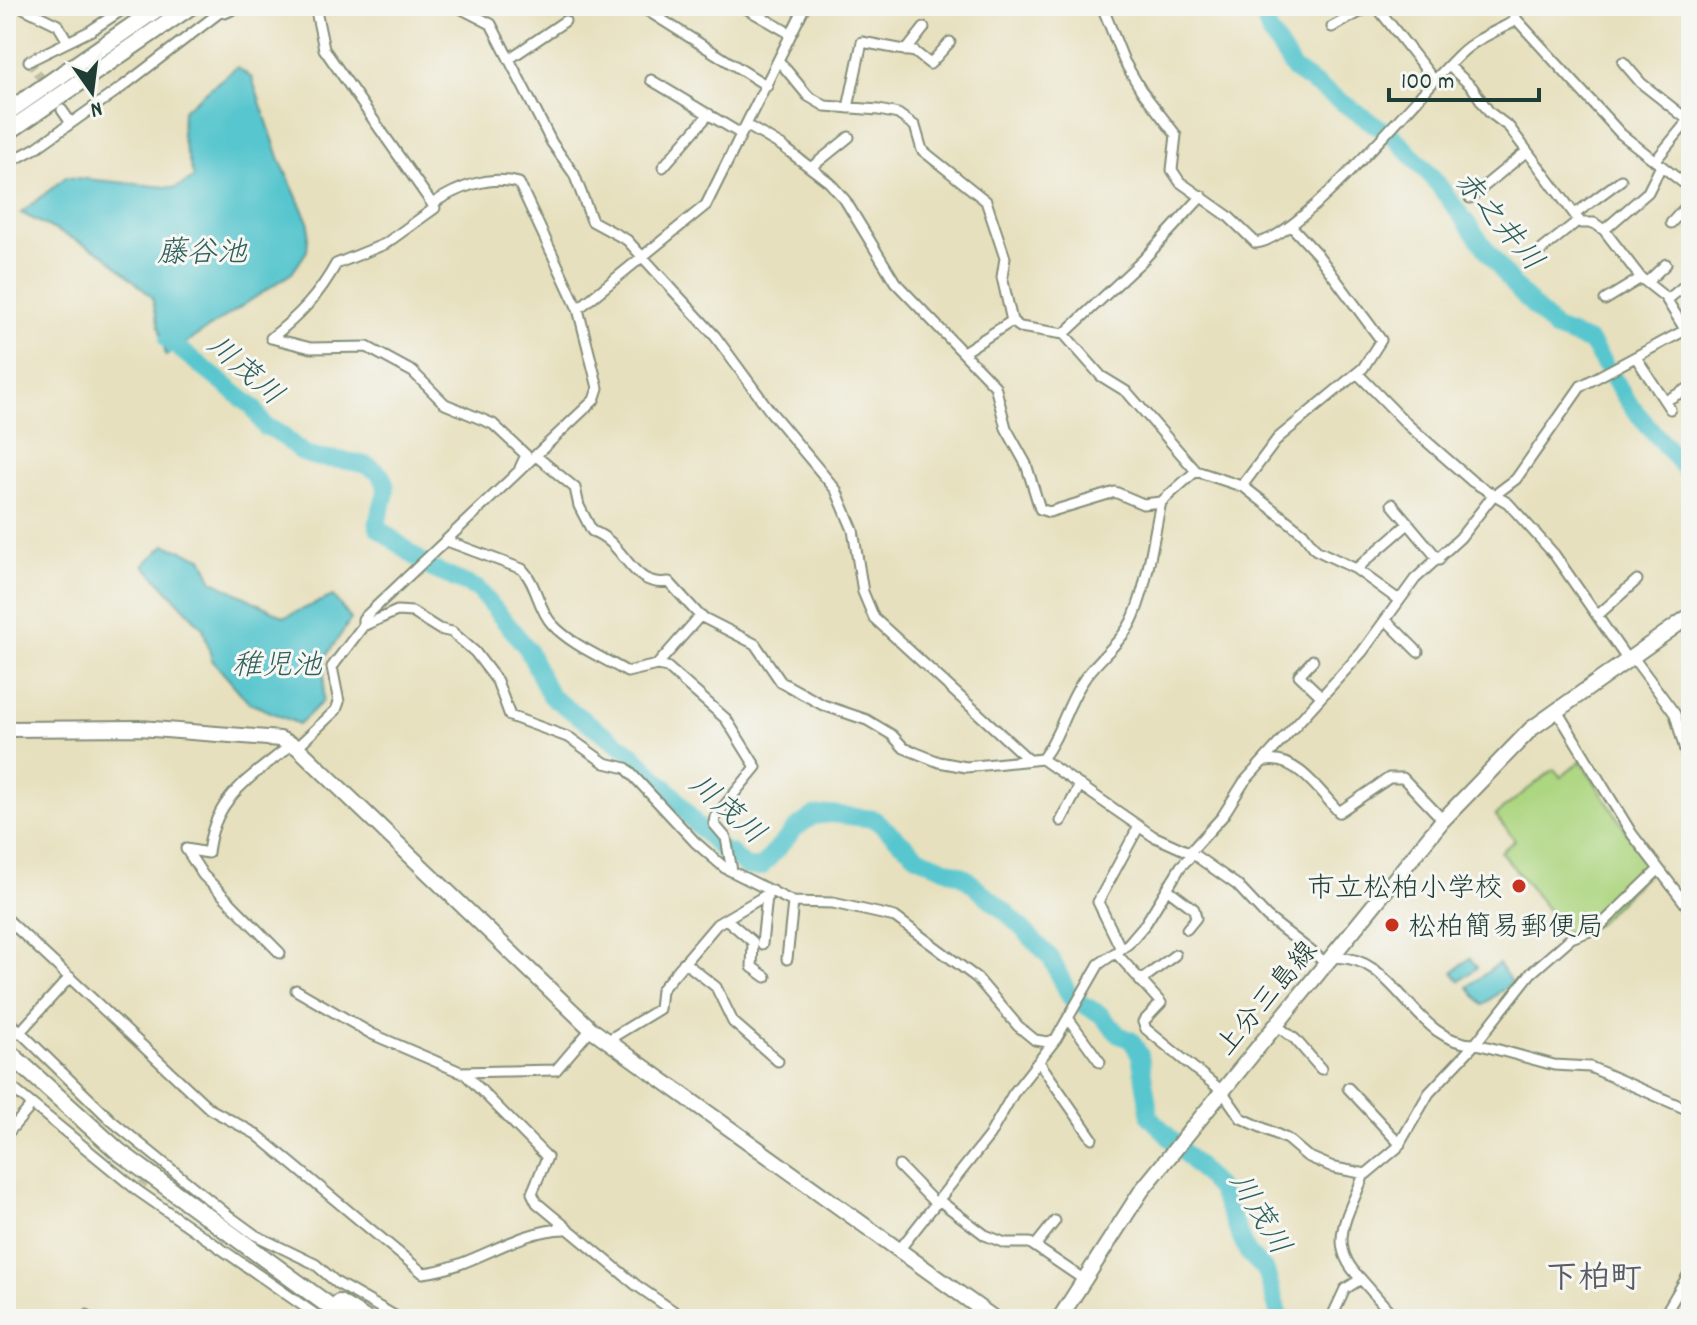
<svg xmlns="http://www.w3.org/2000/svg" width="1697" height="1325" font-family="Dekko,'Klee One',sans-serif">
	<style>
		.green { fill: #add681; stroke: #668a5a; stroke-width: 2 }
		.water { fill: #59c6ce; stroke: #3c8281; stroke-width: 2 }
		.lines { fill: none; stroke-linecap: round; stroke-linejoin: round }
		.river { stroke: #59c6ce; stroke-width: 18 }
		.street-tunnel { stroke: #bfbfa2; stroke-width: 9; stroke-dasharray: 9 4.5; stroke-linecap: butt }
		.street-casing { stroke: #838e79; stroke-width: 13 }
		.secondary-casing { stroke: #838e79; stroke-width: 18 }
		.highway-casing { stroke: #838e79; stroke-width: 20 }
		.street { stroke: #fff; stroke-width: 9 }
		.secondary { stroke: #fff; stroke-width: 14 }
		.highway { stroke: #fff; stroke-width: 16 }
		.poi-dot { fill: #c8321e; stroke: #f6f6f2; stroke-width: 3 }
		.labels { text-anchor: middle; stroke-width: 6; stroke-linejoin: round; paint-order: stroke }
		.poi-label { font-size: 28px; fill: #1f3d34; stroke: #f6f6f2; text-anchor: end }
		.street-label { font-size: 28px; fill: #1f3d34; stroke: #f6f6f2 }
		.water-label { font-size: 30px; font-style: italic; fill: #2e5f5a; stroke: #f6f6f2 }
		.quarter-label { font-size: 32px; font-weight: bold; fill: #595b65; stroke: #f6f6f2 }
	</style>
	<rect width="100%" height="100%" fill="#f6f6f2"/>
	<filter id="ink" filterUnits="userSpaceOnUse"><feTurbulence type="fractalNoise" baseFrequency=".0125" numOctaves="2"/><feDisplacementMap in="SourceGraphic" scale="16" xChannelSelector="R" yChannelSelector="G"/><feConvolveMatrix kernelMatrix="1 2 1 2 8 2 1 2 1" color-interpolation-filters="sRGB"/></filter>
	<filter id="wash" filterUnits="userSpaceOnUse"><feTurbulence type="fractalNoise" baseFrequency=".006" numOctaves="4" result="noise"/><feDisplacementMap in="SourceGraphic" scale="32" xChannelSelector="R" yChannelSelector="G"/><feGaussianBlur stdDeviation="1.8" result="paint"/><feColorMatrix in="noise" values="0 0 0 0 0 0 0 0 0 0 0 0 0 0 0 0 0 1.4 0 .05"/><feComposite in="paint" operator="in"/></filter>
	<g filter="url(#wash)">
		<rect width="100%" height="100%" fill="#e7e0be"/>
		<path class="green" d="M1581 761 1651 870 1598 923 1569 936 1501 852 1515 840 1495 815 1554 769 1561 777Z"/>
		<path class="water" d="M237 67 252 78 280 160 309 224 307 251 292 273 166 356 152 297 104 254 21 213 66 177 176 188 194 178 182 137 183 110Z
			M165 545 202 558 213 581 285 617 333 596 351 619 325 658 323 701 299 724 249 703 212 660 203 628 144 565Z
			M1470 958 1477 967 1460 981 1453 972Z
			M1498 964 1512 982 1483 1005 1468 987Z"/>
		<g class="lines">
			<path class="river" d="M1261 6 1269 31 1294 70 1395 138 1434 179 1513 285 1555 329 1590 342 1631 406 1691 476
				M168 340 253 407 265 427C285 431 293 451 311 456 333 462 374 457 384 481 391 497 375 513 378 528L430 568 478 589 527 648 550 696 630 752 673 795 694 822 723 851 731 853 746 867H761L796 828 813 816 831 814 874 819 920 858 963 876 1008 914 1051 958 1070 997 1100 1014 1119 1035 1131 1040 1140 1055 1150 1117 1218 1188 1248 1253 1266 1271 1280 1319"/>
		</g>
	</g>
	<g filter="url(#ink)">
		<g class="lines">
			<path class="street-tunnel" d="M29 61 47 87
				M142 1185 158 1165"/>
			<g class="street-casing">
				<path id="street" d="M19 6 58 25 67 40
					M456 6 491 24 552 143 574 174 592 221 627 240 715 336 770 411 836 490 853 530 863 592 874 618 1029 760
					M640 6 767 86
					M742 6 791 34
					M1102 6 1124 61 1141 90 1176 135 1172 170 1180 182 1228 216 1256 243C1301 239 1420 92 1460 54 1475 39 1499 30 1517 20
					M1376 6 1434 80
					M1510 6 1517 20 1621 134 1691 189
					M225 13 240 6
					M1332 27 1371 6
					M906 51 924 28
					M509 59 565 21
					M29 61 90 31 128 6
					M779 61 808 96 825 106 879 110 898 114 915 126 922 150 986 201 1005 258 1002 277 1012 321 1020 327 1064 334 1101 376 1127 392 1196 471 1244 487 1303 533 1316 550 1356 569 1396 598 1402 597
					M1623 62 1641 83 1688 120
					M1449 66 1472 87 1489 112 1509 127 1581 223H1594L1604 230 1641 278 1665 297 1686 331
					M651 80 741 134
					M848 108 862 42 915 52 930 64 950 42
					M62 110 71 123
					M746 125 782 146 829 182 845 200 895 282 995 386 1006 428 1026 464 1040 509 1049 512 1115 492 1143 504 1161 502 1196 471
					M1655 161 1691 117
					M6 164 36 148 122 87 228 6
					M813 166 849 137
					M663 167 709 114
					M1470 198 1527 151
					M1575 214 1621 180
					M1671 223 1691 201
					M1604 230 1648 192 1661 166
					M1539 252 1579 220
					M1647 282 1666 264
					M1605 300 1641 278
					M1667 300 1690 281
					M578 309 706 205 805 6
					M1064 334 1143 260 1202 196
					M271 338C299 316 319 295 336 264L385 244 435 208 324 49 315 6
					M271 338 311 348 367 347 413 372 445 404 493 424 526 455 520 468
					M965 351 1012 321
					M1637 359 1670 409
					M1357 373 1408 425 1473 482 1508 503 1554 554 1627 659
					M1665 401 1691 387
					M536 456 575 488 579 506 592 531C627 543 629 588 669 582L700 616 755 644 781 682 823 705 867 720 892 735 904 748 939 762 966 767 1042 759C1060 736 1065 709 1081 684 1095 660 1123 643 1134 616 1148 582 1153 539 1161 502
					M1242 486 1278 438 1363 368 1381 340 1317 254 1292 227
					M1392 504 1439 560
					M447 541 522 569C537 584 538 609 552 624 571 645 604 658 627 672L657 665 667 667 726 719 756 767 715 817 714 824 726 838 732 871
					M1356 569 1408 524
					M1597 616 1637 580
					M1386 620 1418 652
					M363 626 397 611 412 612 439 629 452 632 475 652 497 681 510 716 570 738 605 763 626 768 695 842 725 868 793 902 833 903 895 917 977 978 1018 1026 1035 1040 1048 1042 1056 1039
					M1632 656 1675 714 1691 772
					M1313 660 1299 675 1321 696
					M657 665 700 616
					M1557 711 1632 834 1691 911
					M297 747 336 710 339 702 332 667 363 626V619L594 400 598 388 578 309 519 183C490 174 456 188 432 204
					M1042 759 1153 836 1193 854 1237 885 1267 917 1326 963
					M1266 761C1297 756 1319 791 1339 812L1389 778H1403L1443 820
					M1061 821 1080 785
					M1190 852 1222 817 1244 782 1362 652 1415 579 1460 538 1492 497 1516 479 1581 386 1691 327
					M1169 890 1194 909 1196 918 1187 929
					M6 918 210 1109 256 1134 423 1273C473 1268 515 1230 565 1229
					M726 919 753 942 752 967 766 977
					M762 944 767 896
					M1121 949 1098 902 1139 826
					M280 953 203 875 186 849 208 853C214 795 253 777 292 744
					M1116 953 1161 1003 1143 1022 1146 1029 1222 1091 1241 1118 1287 1139 1307 1156 1335 1168 1366 1174 1397 1148 1429 1093 1475 1044 1531 973 1571 938 1598 928 1657 871
					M1331 958C1396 950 1413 1046 1477 1044L1554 1065 1590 1067 1691 1111
					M787 959 793 902
					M684 962 716 987 733 1022 778 1061
					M1140 981 1175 955
					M296 990 372 1034 465 1074 547 1157 532 1193 537 1203 636 1285 685 1319
					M6 1018 112 1121 229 1216 255 1235 315 1264 337 1283 400 1319
					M1068 1018 1100 1062
					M1276 1025 1295 1039 1321 1069
					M8 1033H19L70 977
					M608 1040 659 1009 661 990 717 924 773 891
					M1039 1062 1092 1138
					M459 1072 556 1070 591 1029
					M6 1083 138 1191 322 1319
					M1348 1088 1400 1144
					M6 1135 32 1105
					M899 1166 936 1204
					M940 1201 985 1235 1005 1243H1030L1083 1279
					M1035 1246 1055 1221
					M899 1250 989 1136 1013 1094 1056 1039 1099 964 1128 944 1146 923 1181 866 1193 854
					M1361 1279 1396 1319
					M83 1319 87 1315
					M1331 1319 1345 1289 1361 1279C1324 1243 1350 1214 1364 1174
					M1662 1319 1691 1270"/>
			</g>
			<g class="secondary-casing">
				<path id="secondary" d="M6 729 140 728 280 739 297 747 591 1029 995 1319
					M1059 1319 1142 1190 1442 821 1531 729 1691 615"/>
			</g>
			<g class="highway-casing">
				<path id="highway" d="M6 113 161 6
					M6 133 191 6
					M6 1050 118 1151 347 1319
					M339 1303 365 1319"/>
			</g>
			<use href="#street" class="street"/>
			<use href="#secondary" class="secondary"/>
			<use href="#highway" class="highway"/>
		</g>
	</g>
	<g class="poi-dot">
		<circle cx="1519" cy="886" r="8"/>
		<circle cx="1392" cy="925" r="8"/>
	</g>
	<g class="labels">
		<g class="poi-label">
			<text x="1503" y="896">市立松柏小学校</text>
			<text x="1408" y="935" text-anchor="start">松柏簡易郵便局</text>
		</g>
		<g class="street-label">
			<text transform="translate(1265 997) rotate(-50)" y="10">上分三島線</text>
		</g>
		<g class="water-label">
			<text transform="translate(1500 220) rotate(50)" y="10">赤之井川</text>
			<text x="202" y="261">藤谷池</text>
			<text transform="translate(246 369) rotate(41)" y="10">川茂川</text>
			<text x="277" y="674">稚児池</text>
			<text transform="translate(728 808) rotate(41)" y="10">川茂川</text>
			<text transform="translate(1261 1213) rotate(59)" y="10">川茂川</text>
		</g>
		<g class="quarter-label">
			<text x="1594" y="1287">下柏町</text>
		</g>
	</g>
	<rect width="1697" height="1325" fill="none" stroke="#f6f6f2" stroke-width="32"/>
	<g transform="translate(92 92) rotate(166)" stroke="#f6f6f2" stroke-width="6" paint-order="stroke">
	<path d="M0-6L14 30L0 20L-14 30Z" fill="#1f3d34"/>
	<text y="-12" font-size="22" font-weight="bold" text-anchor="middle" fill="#1f3d34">N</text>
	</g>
	<path d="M1389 88v12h150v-12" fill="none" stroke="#1f3d34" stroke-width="4"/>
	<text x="1401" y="88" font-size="24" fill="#1f3d34" stroke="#f6f6f2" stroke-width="6" paint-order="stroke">100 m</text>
</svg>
